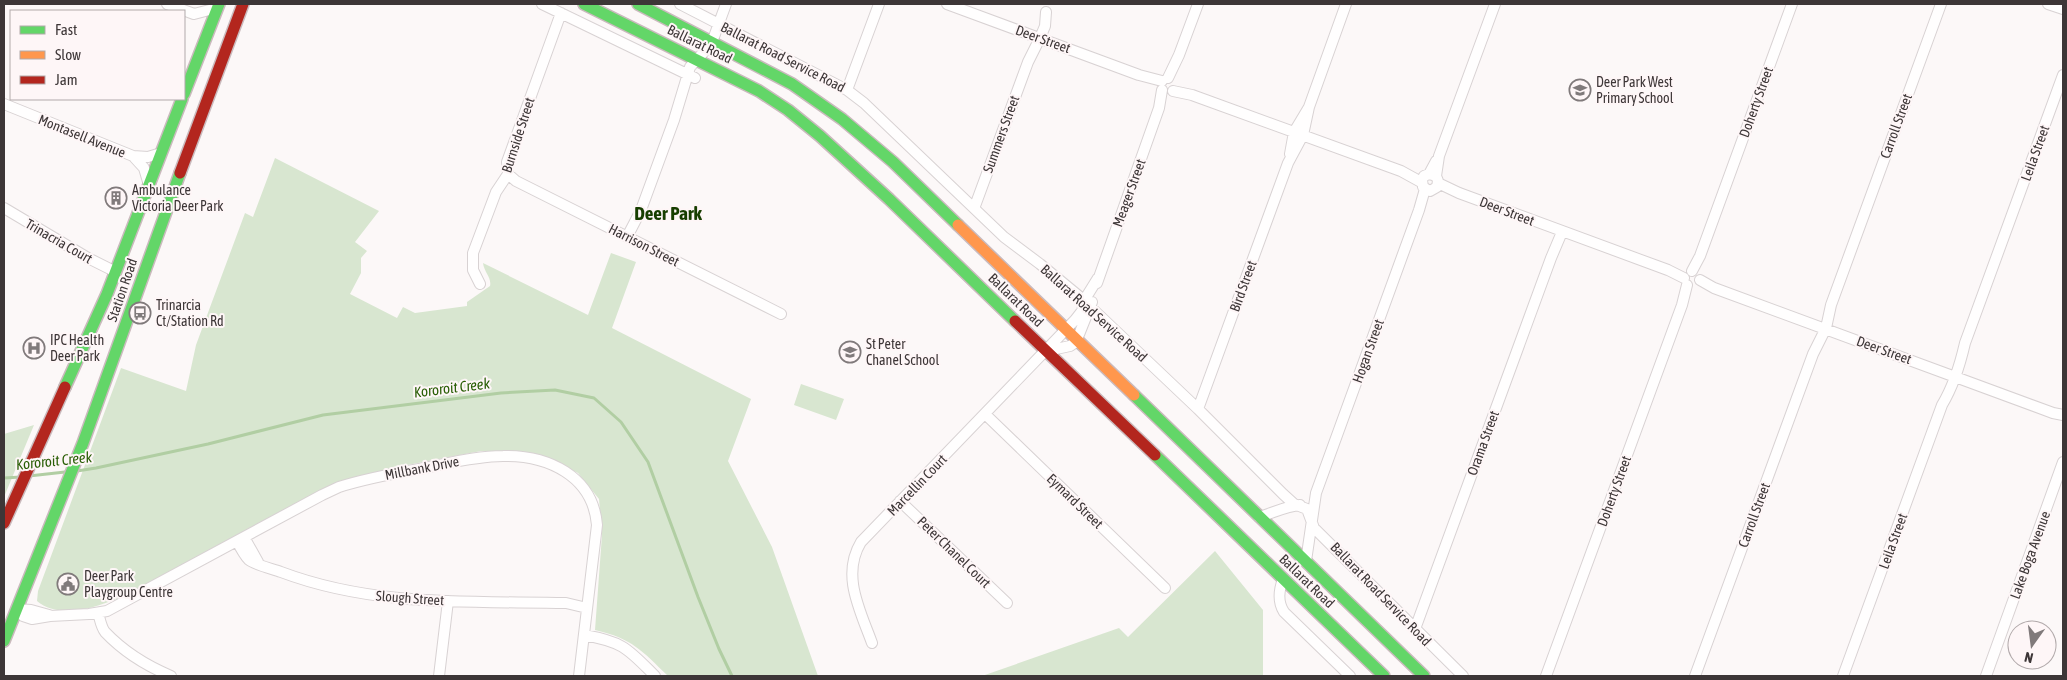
<svg xmlns="http://www.w3.org/2000/svg" width="2067" height="680" font-family="'Asap Condensed',sans-serif">
	<style>
		.green { fill: #d8e6d0 }
		.lines { fill: none; stroke-linecap: round; stroke-linejoin: round }
		.stream { stroke: #b1cea3; stroke-width: 3 }
		.street-casing { stroke: #d8d2d3; stroke-width: 12 }
		.fast-casing { stroke: #cababd; stroke-width: 14 }
		.slow-casing { stroke: #cababd; stroke-width: 14 }
		.jam-casing { stroke: #cababd; stroke-width: 14 }
		.street { stroke: #fffefe; stroke-width: 10 }
		.fast { stroke: #63d668; stroke-width: 11 }
		.slow { stroke: #ff974d; stroke-width: 11 }
		.jam { stroke: #b3261e; stroke-width: 11 }
		.labels { text-anchor: middle; stroke-width: 4; stroke-linejoin: round; paint-order: stroke }
		.street-label { font-size: 14px; fill: #3d3637; stroke: #fef6f7 }
		.poi-label { font-size: 14px; fill: #3d3637; stroke: #fef6f7; text-anchor: start }
		.water-label { font-size: 15px; font-style: italic; fill: #295e05; stroke: #fef6f7 }
		.district-label { font-size: 19px; font-weight: bold; fill: #173e00; stroke: #fef6f7 }
	</style>
	<rect width="100%" height="100%" fill="#fcf8f8"/>
	<path class="green" d="M275 158 379 211 355 242 367 251 361 258V273L350 294 397 318 403 307 415 313 467 306V302L490 286C492 278 484 272 483 263L588 315 611 253 636 262 612 328 751 399 728 461 772 547 818 676H668C641 650 633 639 595 630L602 535 599 499 578 473 550 460 518 451H481L402 466 337 483 125 595C102 606 60 621 37 601L38 591 121 368 186 391 196 345 245 213 253 217Z
		M801 384 844 399 836 420 794 405Z
		M34 425 4 497V434Z
		M1215 551 1263 610V676H982L1119 628 1128 637Z"/>
	<g class="lines">
		<path class="stream" d="M77 471 96 468 208 444 323 415 501 393 555 390 594 398 621 422 648 462 698 597 719 649 732 676
			M29 476 65 472
			M4 478 21 477"/>
		<g class="street-casing">
			<path id="street" d="M167 4 194 14 217 8
				M542 4 695 78
				M680 4 847 90 864 103 1004 237 1040 264 1080 297 1198 409 1283 494 1294 504 1307 509 1314 528 1463 676
				M947 4 1139 75 1162 81
				M2048 4 2063 9
				M711 45 726 4
				M1168 78 1179 55 1198 4
				M847 90 879 4
				M1173 91 1192 95 1401 171 1421 182
				M4 104 133 156 148 157 161 153
				M1290 154 1294 132 1309 107 1346 4
				M133 156 144 168 149 185
				M508 174 516 181 781 314
				M1429 174 1436 176 1438 181 1437 187 1430 191 1423 187 1422 180 1424 176 1429 174 1436 161
				M1436 176 1439 156 1495 4
				M1438 183 1459 193 1668 270 1684 278
				M975 206 1028 62 1040 38 1045 26 1046 12
				M4 208 88 258 116 272
				M627 237 641 210 674 120 690 67 713 42
				M1692 271 1700 256 1792 4
				M1700 280 1714 288 2053 413 2063 415
				M1097 283 1159 108 1162 90
				M480 284 473 270V253L496 192 508 174 507 162 561 13
				M1047 351 1070 346 1076 342 1092 302
				M1198 409 1288 163 1303 135 1309 107
				M985 414 1165 588
				M900 501 1007 603
				M1259 517C1273 513 1286 506 1300 505
				M244 537 258 562
				M237 541C240 547 244 555 249 560 255 565 273 569 281 572 374 607 468 601 566 603L587 608
				M1306 561 1316 493 1419 210 1425 189
				M1283 579C1279 590 1277 601 1284 612L1350 676
				M17 609 23 616 32 619 50 616 89 614 107 611 322 495 339 487C367 478 396 473 424 468 450 463 477 456 503 456 548 455 593 476 597 525L579 676
				M17 609 31 610 49 615
				M98 613C100 619 101 627 105 632 123 651 147 666 171 676
				M1415 629 1551 258 1562 232
				M584 635C624 642 628 649 655 676
				M872 643C860 610 841 575 861 542L1075 320 1082 311 1085 299 1098 278
				M439 676 448 601
				M1546 676 1682 305 1687 285
				M1695 676 1813 354 1826 328 1831 305 1941 4
				M1843 676 1942 405C1954 385 1960 365 1965 343L2063 75
				M1986 676 2063 462"/>
		</g>
		<g class="fast-casing">
			<path id="fast" d="M584 4 759 91 788 110 820 136 889 199 1015 321
				M638 4 792 84 842 119 893 162 958 225
				M184 94 219 4
				M65 387 107 294 182 99
				M1134 395 1424 676
				M1155 455 1384 676
				M4 641 83 443 180 173"/>
		</g>
		<g class="slow-casing">
			<path id="slow" d="M958 225 1134 395"/>
		</g>
		<g class="jam-casing">
			<path id="jam" d="M180 173 243 4
				M1015 321 1155 455
				M4 523 65 387"/>
		</g>
		<use href="#street" class="street"/>
		<use href="#fast" class="fast"/>
		<use href="#slow" class="slow"/>
		<use href="#jam" class="jam"/>
	</g>
	<defs>
		<g id="school-ring" transform="scale(1.125)"><circle r="9.5" fill="#fef6f7" stroke="#807a7b" stroke-width="1.5"/><path d="M0-5L7-2L0 1L-7-2ZM-4 1L0 2.5L4 1V4Q0 6-4 4Z" fill="#807a7b"/></g>
		<g id="building-ring" transform="scale(1.125)"><circle r="9.5" fill="#fef6f7" stroke="#807a7b" stroke-width="1.5"/><path d="M-4-6H4V6H1V3H-1V6H-4ZM-2.5-4.3h1.7v1.8h-1.7ZM.8-4.3h1.7v1.8H.8ZM-2.5-1h1.7V.8h-1.7ZM.8-1h1.7V.8H.8Z" fill="#807a7b"/></g>
		<g id="bus-ring" transform="scale(1.125)"><circle r="9.5" fill="#fef6f7" stroke="#807a7b" stroke-width="1.5"/><path d="M-5-6H5V4H4V6H2V4H-2V6H-4V4H-5ZM-3.5-4V0h7V-4ZM-3.5 1.2v1.5H-2V1.2ZM2 1.2v1.5H3.5V1.2Z" fill="#807a7b"/></g>
		<g id="hospital-ring" transform="scale(1.125)"><circle r="9.5" fill="#fef6f7" stroke="#807a7b" stroke-width="1.5"/><path d="M-5-5h3v3.5h4V-5h3V5h-3V1.5h-4V5h-3Z" fill="#807a7b"/></g>
		<g id="civic-ring" transform="scale(1.125)"><circle r="9.5" fill="#fef6f7" stroke="#807a7b" stroke-width="1.5"/><path d="M-.6-6.5H3V-4.5H.6V-3L4-1V1h2V6H-6V1h2V-1L-.6-3ZM-1.2 2.5V6h2.4V2.5Z" fill="#807a7b"/></g>
	</defs>
	<g fill-rule="evenodd">
		<use href="#school-ring" x="1580" y="90"/>
		<use href="#building-ring" x="116" y="198"/>
		<use href="#bus-ring" x="140" y="313"/>
		<use href="#hospital-ring" x="34" y="348"/>
		<use href="#school-ring" x="850" y="352"/>
		<use href="#civic-ring" x="68" y="584"/>
	</g>
	<g class="labels">
		<g class="street-label">
			<text transform="translate(1043 39) rotate(20)" y="5">Deer Street</text>
			<text transform="translate(700 44) rotate(26)" y="5">Ballarat Road</text>
			<text transform="translate(783 57) rotate(27)" y="5">Ballarat Road Service Road</text>
			<text transform="translate(1756 102) rotate(-70)" y="5">Doherty Street</text>
			<text transform="translate(1896 126) rotate(-70)" y="5">Carroll Street</text>
			<text transform="translate(1001 134) rotate(-70)" y="5">Summers Street</text>
			<text transform="translate(518 135) rotate(-72)" y="5">Burnside Street</text>
			<text transform="translate(82 136) rotate(22)" y="5">Montasell Avenue</text>
			<text transform="translate(2035 153) rotate(-70)" y="5">Leila Street</text>
			<text transform="translate(1129 193) rotate(-70)" y="5">Meager Street</text>
			<text transform="translate(1507 211) rotate(21)" y="5">Deer Street</text>
			<text transform="translate(59 241) rotate(30)" y="5">Trinacria Court</text>
			<text transform="translate(644 245) rotate(27)" y="5">Harrison Street</text>
			<text transform="translate(1243 286) rotate(-70)" y="5">Bird Street</text>
			<text transform="translate(122 290) rotate(-71)" y="5">Station Road</text>
			<text transform="translate(1016 300) rotate(44)" y="5">Ballarat Road</text>
			<text transform="translate(1094 313) rotate(42)" y="5">Ballarat Road Service Road</text>
			<text transform="translate(1884 350) rotate(20)" y="5">Deer Street</text>
			<text transform="translate(1368 351) rotate(-70)" y="5">Hogan Street</text>
			<text transform="translate(1483 443) rotate(-70)" y="5">Orama Street</text>
			<text transform="translate(422 468) rotate(-11)" y="5">Millbank Drive</text>
			<text transform="translate(917 485) rotate(-46)" y="5">Marcellin Court</text>
			<text transform="translate(1614 491) rotate(-70)" y="5">Doherty Street</text>
			<text transform="translate(1075 501) rotate(44)" y="5">Eymard Street</text>
			<text transform="translate(1754 515) rotate(-70)" y="5">Carroll Street</text>
			<text transform="translate(1893 541) rotate(-70)" y="5">Leila Street</text>
			<text transform="translate(954 552) rotate(44)" y="5">Peter Chanel Court</text>
			<text transform="translate(2030 555) rotate(-70)" y="5">Lake Boga Avenue</text>
			<text transform="translate(1307 581) rotate(44)" y="5">Ballarat Road</text>
			<text transform="translate(1381 594) rotate(46)" y="5">Ballarat Road Service Road</text>
			<text transform="translate(410 598) rotate(4)" y="5">Slough Street</text>
		</g>
		<g class="poi-label">
			<text x="1596" y="87">Deer Park West<tspan x="1596" dy="16">Primary School</tspan></text>
			<text x="132" y="195">Ambulance<tspan x="132" dy="16">Victoria Deer Park</tspan></text>
			<text x="156" y="310">Trinarcia<tspan x="156" dy="16">Ct/Station Rd</tspan></text>
			<text x="50" y="345">IPC Health<tspan x="50" dy="16">Deer Park</tspan></text>
			<text x="866" y="349">St Peter<tspan x="866" dy="16">Chanel School</tspan></text>
			<text x="84" y="581">Deer Park<tspan x="84" dy="16">Playgroup Centre</tspan></text>
		</g>
		<g class="water-label">
			<text transform="translate(452 388) rotate(-7)" y="5">Kororoit Creek</text>
			<text transform="translate(54 461) rotate(-6)" y="5">Kororoit Creek</text>
		</g>
		<g class="district-label">
			<text x="668" y="220">Deer Park</text>
		</g>
	</g>
	<rect width="2067" height="680" fill="none" stroke="#3d3637" stroke-width="10"/>
	<rect x="10" y="10" width="175" height="90" fill="#fef6f7" stroke="#b1a9aa"/>
	<rect x="20" y="26" width="25" height="8" fill="#63d668" stroke="#b1a9aa"/>
	<text x="55" y="35" font-size="15" fill="#3d3637">Fast</text>
	<rect x="20" y="51" width="25" height="8" fill="#ff974d" stroke="#b1a9aa"/>
	<text x="55" y="60" font-size="15" fill="#3d3637">Slow</text>
	<rect x="20" y="76" width="25" height="8" fill="#b3261e" stroke="#b1a9aa"/>
	<text x="55" y="85" font-size="15" fill="#3d3637">Jam</text>
	<g transform="translate(2032 645) rotate(194)"><circle r="24" fill="#fef6f7" stroke="#b1a9aa"/>
	<path d="M0-4L9 19L0 12L-9 19Z" fill="#807a7b"/>
	<text y="-8" font-size="14" font-weight="bold" text-anchor="middle" fill="#3d3637">N</text>
	</g>
</svg>
